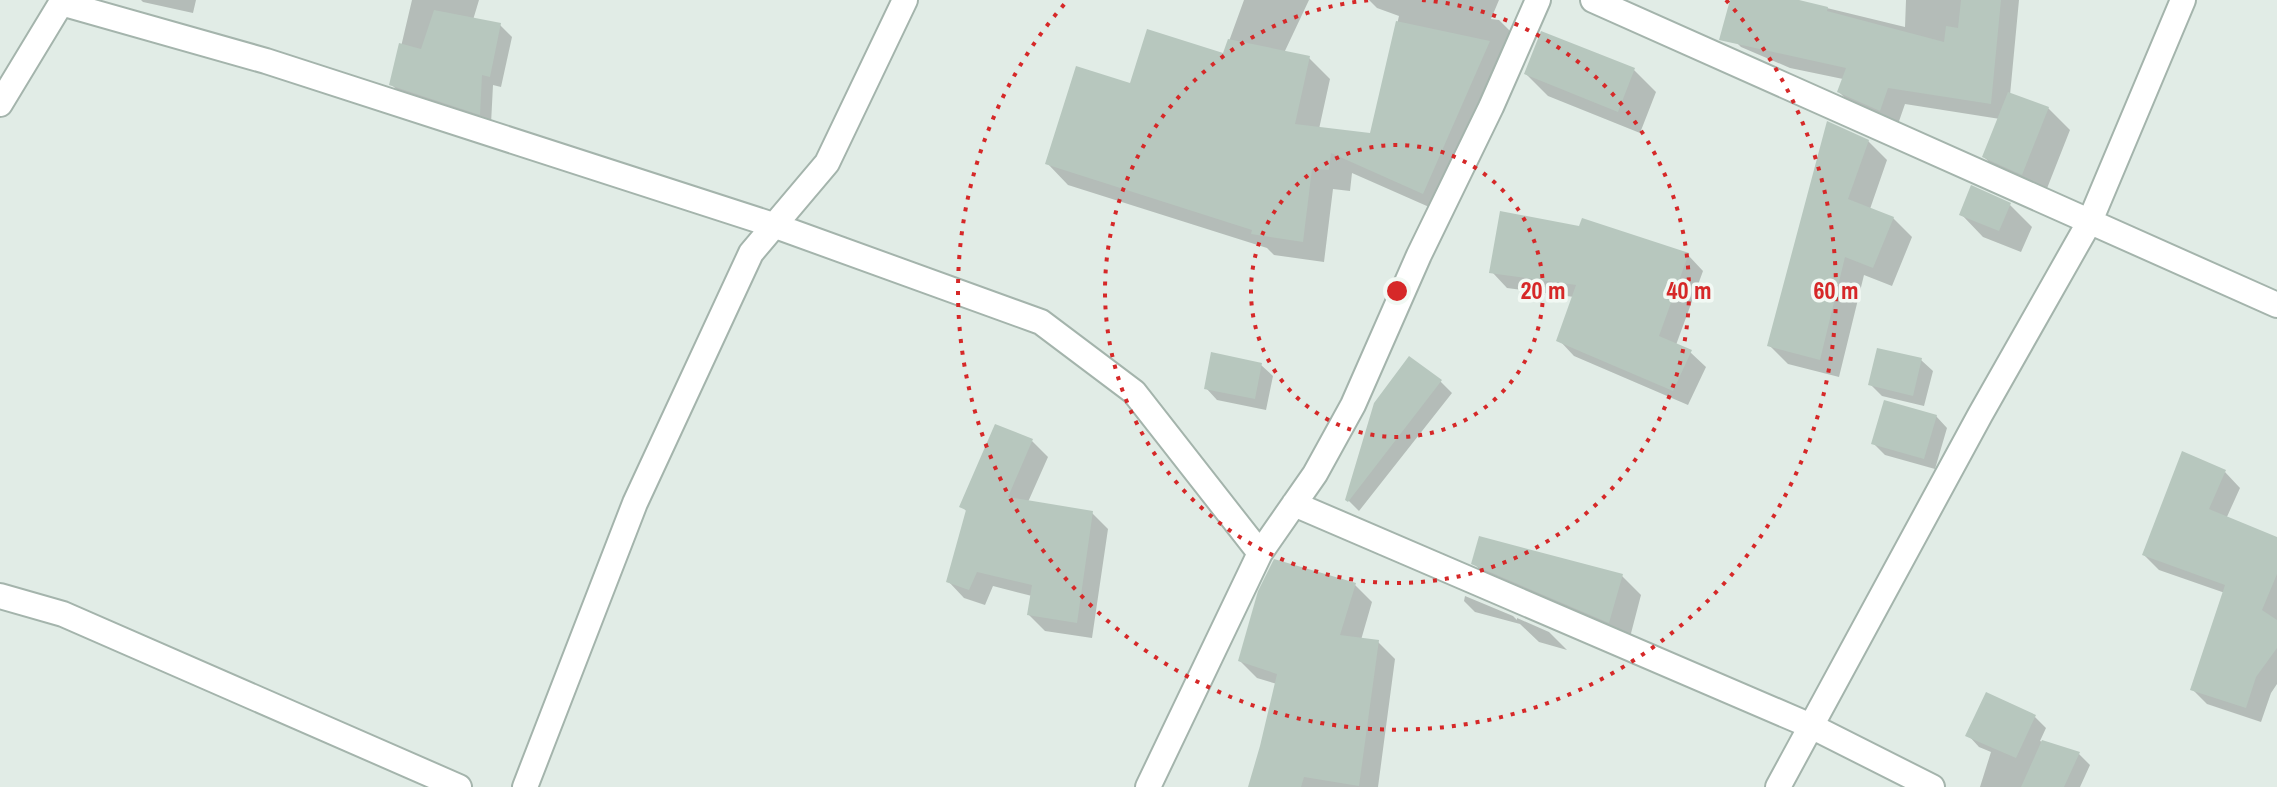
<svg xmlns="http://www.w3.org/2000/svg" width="2277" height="787" font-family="'Archivo Narrow',sans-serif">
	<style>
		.shadow { fill: #0003 }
		.building { fill: #b7c7be }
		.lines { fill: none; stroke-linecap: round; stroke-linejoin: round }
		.street-casing { stroke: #a4b4ac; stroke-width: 28 }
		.street { stroke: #fff; stroke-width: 24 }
		.ring { fill: none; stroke: #d62828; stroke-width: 4; stroke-dasharray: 4 8 }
		.centre { fill: #d62828; stroke: #f2f9f4; stroke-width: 4 }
		.ring-label { font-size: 24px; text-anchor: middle; font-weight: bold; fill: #d62828; stroke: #f2f9f4; stroke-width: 7; stroke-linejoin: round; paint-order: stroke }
	</style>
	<rect width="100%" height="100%" fill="#e1ece6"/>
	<path class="shadow" d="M141 0H196L193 13 143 2Z
		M412 0H479L473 20 500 25 512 37 501 87 493 85 491 124 403 96 392 85Z
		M1244 0H1309L1284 53 1309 58 1330 79 1319 129 1371 135 1399 16 1377 8 1369 0H1499L1491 19 1499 20 1520 41 1445 214 1352 173 1350 191 1333 189 1324 262 1274 255 1267 248 1068 185 1047 163 1131 86 1224 55Z
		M1732 0H1794L1905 27 1906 0H2019L2010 95 2048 108 2070 130 2044 196 2007 179 1984 157 2000 119 1905 104 1897 127 1856 109 1839 92 1843 79 1790 68 1741 47 1724 30Z
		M1542 34 1634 70 1656 92 1640 133 1548 96 1526 74Z
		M1868 141 1887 160 1870 209 1893 218 1912 237 1892 286 1864 275 1839 377 1788 364 1769 345Z
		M2009 204 2032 227 2021 252 1983 237 1961 214Z
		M1688 255 1703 271 1676 345 1690 352 1706 367 1688 405 1574 356 1559 340 1574 297 1507 288 1492 272Z
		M1921 360 1933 371 1924 406 1882 396 1870 384Z
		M1261 365 1273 376 1266 410 1217 400 1206 388Z
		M1440 381 1452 393 1359 511 1347 499Z
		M1936 416 1947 428 1935 469 1885 455 1873 443Z
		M1032 441 1048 457 1028 502 1092 513 1108 529 1092 638 1045 631 1029 615 1032 596 993 586 985 605 964 598 948 581 967 512 962 506Z
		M2225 472 2240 488 2226 519 2277 539V684L2271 693 2261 722 2207 704 2192 689 2225 593 2159 570 2144 555Z
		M1473 563 1622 576 1641 595 1629 641 1493 582Z
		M1355 585 1372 602 1361 640 1378 642 1395 659 1378 787H1250L1277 684 1257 678 1240 661Z
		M1465 596 1513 616 1517 620V618L1549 632 1567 650 1539 642 1520 624 1475 612 1464 601Z
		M2034 716 2046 728 2040 741 2079 754 2090 765 2080 787H1980L1991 752 1979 747 1968 735Z"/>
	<path class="building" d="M1730 0H1799L1828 7 1827 11 1944 42 1946 26 1958 28 1961 0H2001L1991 104 1888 88 1880 111 1837 92 1846 68 1719 40Z
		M434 10 501 23 490 77 482 75 480 115 389 85 399 43 421 49Z
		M1396 21 1490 41 1423 194 1331 153 1329 170 1312 169 1303 242 1251 234 1252 230 1045 164 1076 66 1130 83 1147 29 1223 53 1228 39 1310 56 1295 124 1370 133Z
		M1541 31 1635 68 1618 112 1524 74Z
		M2008 92 2049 107 2022 175 1982 157Z
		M1827 121 1869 140 1848 199 1894 217 1873 268 1845 257 1820 360 1767 346Z
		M1971 185 2011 203 1999 231 1959 215Z
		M1500 211 1579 226 1582 218 1689 253 1659 336 1692 350 1673 391 1556 341 1576 285 1489 273Z
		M1877 348 1922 358 1913 396 1868 385Z
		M1211 352 1262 363 1255 399 1204 389Z
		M1409 356 1442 380 1348 502 1345 500 1374 403Z
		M1884 400 1937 415 1924 459 1871 444Z
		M995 424 1033 439 1008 497 1093 511 1077 623 1027 615 1032 585 977 572 969 590 946 582 966 510 959 507Z
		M2182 451 2226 470 2209 509 2277 537V574L2262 610 2277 620V648L2256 677 2246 708 2190 690 2225 585 2142 555Z
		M1479 536 1623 574 1609 623 1471 564Z
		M1274 559 1356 583 1340 635 1379 640 1359 786 1304 777 1301 787H1248L1260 746 1277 674 1238 661 1258 591Z
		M1986 692 2036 715 2016 758 1965 736Z
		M2042 740 2080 752 2064 787H2021Z"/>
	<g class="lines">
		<g class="street-casing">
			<path id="street" d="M1593 0 2277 305
				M61 3 266 61 773 225 1041 322 1134 392 1260 553
				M0 104 63 0
				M1294 504 1811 726 1932 787
				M0 596 63 614 459 787
				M525 787 635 503 751 253 827 163 905 0
				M1148 787 1260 553 1315 474 1353 405 1419 255 1491 107 1538 0
				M1778 787 1980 415 2090 221 2183 0"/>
		</g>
		<use href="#street" class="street"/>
	</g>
	<g class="ring">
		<circle cx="1397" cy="291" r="146"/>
		<path d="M1422 0A292 292 0 1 1 1372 0"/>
		<path d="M1726 0A439 439 0 1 1 1068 0"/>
	</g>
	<circle cx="1397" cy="291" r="12" class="centre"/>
	<g class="ring-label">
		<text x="1543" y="299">20 m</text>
		<text x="1689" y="299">40 m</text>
		<text x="1836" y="299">60 m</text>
	</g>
</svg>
